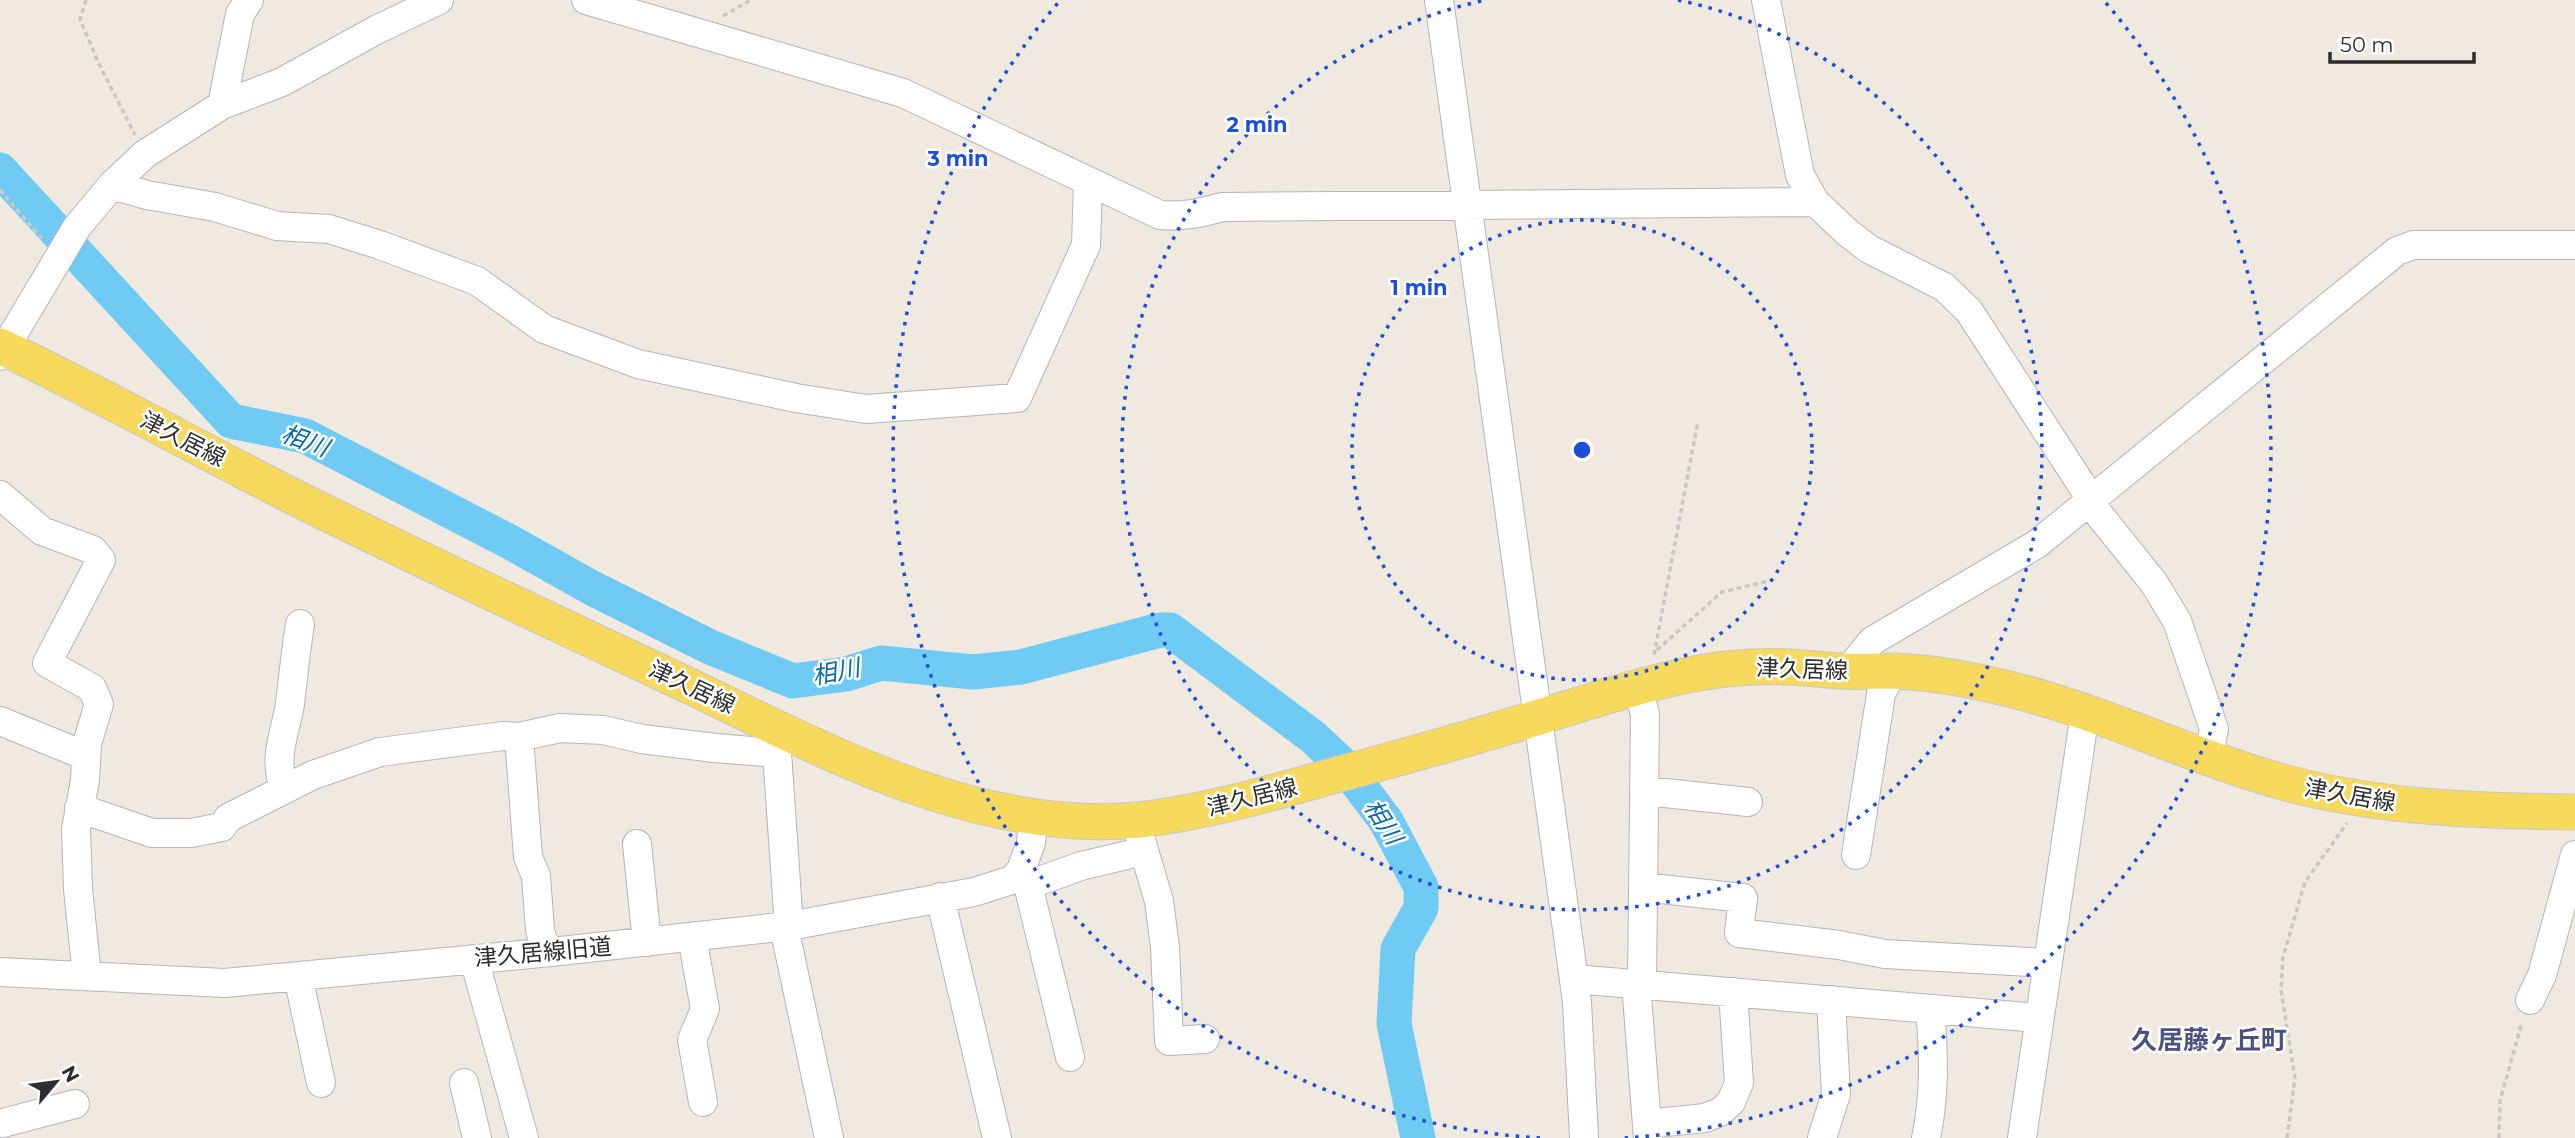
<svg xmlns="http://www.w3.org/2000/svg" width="2575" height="1138" font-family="Montserrat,'Noto Sans JP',sans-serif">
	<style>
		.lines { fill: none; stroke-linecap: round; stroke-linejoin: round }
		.river { stroke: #6fcbf3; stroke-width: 35 }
		.minor-casing { stroke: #b3b5c1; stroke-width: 30 }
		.major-casing { stroke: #c8c8c8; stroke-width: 37 }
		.path { stroke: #c8c8c8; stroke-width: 3.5; stroke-dasharray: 5 3.5; stroke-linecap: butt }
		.minor { stroke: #fff; stroke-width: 28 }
		.major { stroke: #f6d95d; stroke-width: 35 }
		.ring { fill: none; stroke: #1d4ed8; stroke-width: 3.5; stroke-dasharray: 3.5 7 }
		.labels { text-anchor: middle; stroke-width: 5; stroke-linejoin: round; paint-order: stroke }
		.street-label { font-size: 23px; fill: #2d2d2d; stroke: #fff }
		.water-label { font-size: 24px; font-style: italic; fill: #0969a5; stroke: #fff }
		.quarter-label { font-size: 26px; font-weight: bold; fill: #4b5280; stroke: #fff }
		.centre { fill: #1d4ed8; stroke: #fff; stroke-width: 3.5 }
		.ring-label { font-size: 21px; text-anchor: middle; font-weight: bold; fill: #1d4ed8; stroke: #fff; stroke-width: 5; stroke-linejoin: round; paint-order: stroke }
	</style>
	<rect width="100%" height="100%" fill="#efe9df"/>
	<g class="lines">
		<path class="river" d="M0 170 231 421 305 436 510 542 592 588 710 647 793 681 846 674 881 663 973 672 1021 667 1160 630H1170L1313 737 1346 768 1386 821 1421 887V908L1398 949 1394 1024 1418 1138"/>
		<g class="minor-casing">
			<path id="minor" d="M586 0 903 93 1160 215C1183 217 1201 213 1222 207L1815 202
				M1439 0 1577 1002 1584 1138
				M1766 0 1800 175 1815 202 1848 233 1869 249 1944 287 1969 311 2085 490 2094 498
				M222 105 240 14 249 0
				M112 185 147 195 215 207 277 226 329 229 380 245 477 281 544 329 638 364 796 398 866 409 1017 398 1086 245 1088 182
				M0 356 77 227 112 185 145 154 222 105 282 82 376 30 439 0
				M0 495 42 531 93 550 101 560 47 663 92 688 99 704 87 744 85 780 76 829 78 889 87 976
				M2089 502 2154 583 2177 621 2214 729 2208 758
				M1847 672 1872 641 2037 544 2397 251 2413 245H2575
				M1638 685 1645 715 1642 984
				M0 721 86 756
				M519 737 528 857 536 876 540 930 543 941 551 952
				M285 789C272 759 285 734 290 704 293 677 296 650 300 624
				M1644 793H1665L1748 802
				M79 808 152 833H191L222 827 228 818 313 775 380 752 503 736 519 737 560 728 603 730 642 739 715 748 777 753 789 926
				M1135 820 1159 901 1165 947 1169 1041 1205 1039
				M637 844 647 942
				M1856 855 1881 694 1893 671
				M1021 870 1028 885 1070 1057
				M1028 885 1081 866 1127 855
				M1643 887 1743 898 1739 933 1839 945 1885 954 2047 963
				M940 897 997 1138
				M784 927 829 1138
				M692 937 705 1009 692 1040 703 1102
				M474 959 524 1138
				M0 972 225 983 551 952 789 926 974 892 1012 880 1021 870 1031 843 1033 817
				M298 976 321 1083
				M1574 979 2038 1018
				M1636 983 1648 1138
				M2530 1000 2542 975 2575 855
				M464 1083 477 1138
				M3 1123 75 1104
				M1647 1124 1705 1118 1720 1112 1731 1102 1739 1083 1733 992
				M1822 1138 1836 1094 1831 1000
				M1926 1138C1935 1095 1934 1053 1930 1009
				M2022 1138 2085 713"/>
		</g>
		<g class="major-casing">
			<path id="major" d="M0 346C98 393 194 446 292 496 414 557 538 615 662 673 810 742 969 836 1139 820 1202 813 1264 795 1325 778 1395 759 1466 740 1536 718 1619 693 1700 662 1788 667 1807 668 1825 670 1843 671 1856 672 1870 671 1884 671 1920 671 1957 677 1992 685 2094 707 2189 757 2290 784 2383 808 2479 811 2575 812"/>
		</g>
		<path class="path" d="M86 0 80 19 99 64 135 135
			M723 16 751 0
			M0 190 42 239
			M1657 650 1722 592 1769 581
			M1654 655 1698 421
			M2287 1138 2295 1078 2281 990 2283 957 2305 882 2347 823
			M2499 1138 2500 1101 2522 1022"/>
		<use href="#minor" class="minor"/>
		<use href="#major" class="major"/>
	</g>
	<g class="ring">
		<circle cx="1582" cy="450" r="230"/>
		<path d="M1678 0A460 460 0 1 1 1486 0"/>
		<path d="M1540 1138A689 689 0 0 1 1058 3M2106 3A689 689 0 0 1 1624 1138"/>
	</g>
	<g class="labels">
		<g class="street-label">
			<text transform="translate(183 439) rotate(27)" y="8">津久居線</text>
			<text transform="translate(1802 669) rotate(2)" y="8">津久居線</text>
			<text transform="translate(692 687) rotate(25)" y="8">津久居線</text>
			<text transform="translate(2350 795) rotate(10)" y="8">津久居線</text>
			<text transform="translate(1252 797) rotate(-14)" y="8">津久居線</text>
			<text transform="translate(543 952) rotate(-5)" y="8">津久居線旧道</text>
		</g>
		<g class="water-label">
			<text transform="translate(305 441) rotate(20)" y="8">相川</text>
			<text transform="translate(836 672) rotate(-11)" y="8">相川</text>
			<text transform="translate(1383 822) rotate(57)" y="8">相川</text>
		</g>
		<g class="quarter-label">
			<text x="2209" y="1049">久居藤ヶ丘町</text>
		</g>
	</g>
	<circle cx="1582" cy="450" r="10" class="centre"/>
	<g class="ring-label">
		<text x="1257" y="132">2 min</text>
		<text x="958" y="166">3 min</text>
		<text x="1419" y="295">1 min</text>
	</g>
	<g transform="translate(56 1082) rotate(61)" stroke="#ffffff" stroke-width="5" paint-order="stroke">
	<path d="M0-5L12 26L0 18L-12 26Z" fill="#2d2d2d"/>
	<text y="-10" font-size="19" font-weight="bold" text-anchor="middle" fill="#2d2d2d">N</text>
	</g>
	<path d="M2330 52v10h144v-10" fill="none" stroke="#2d2d2d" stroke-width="3.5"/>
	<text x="2340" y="52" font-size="21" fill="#2d2d2d" stroke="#ffffff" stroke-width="5" paint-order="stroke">50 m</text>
</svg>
